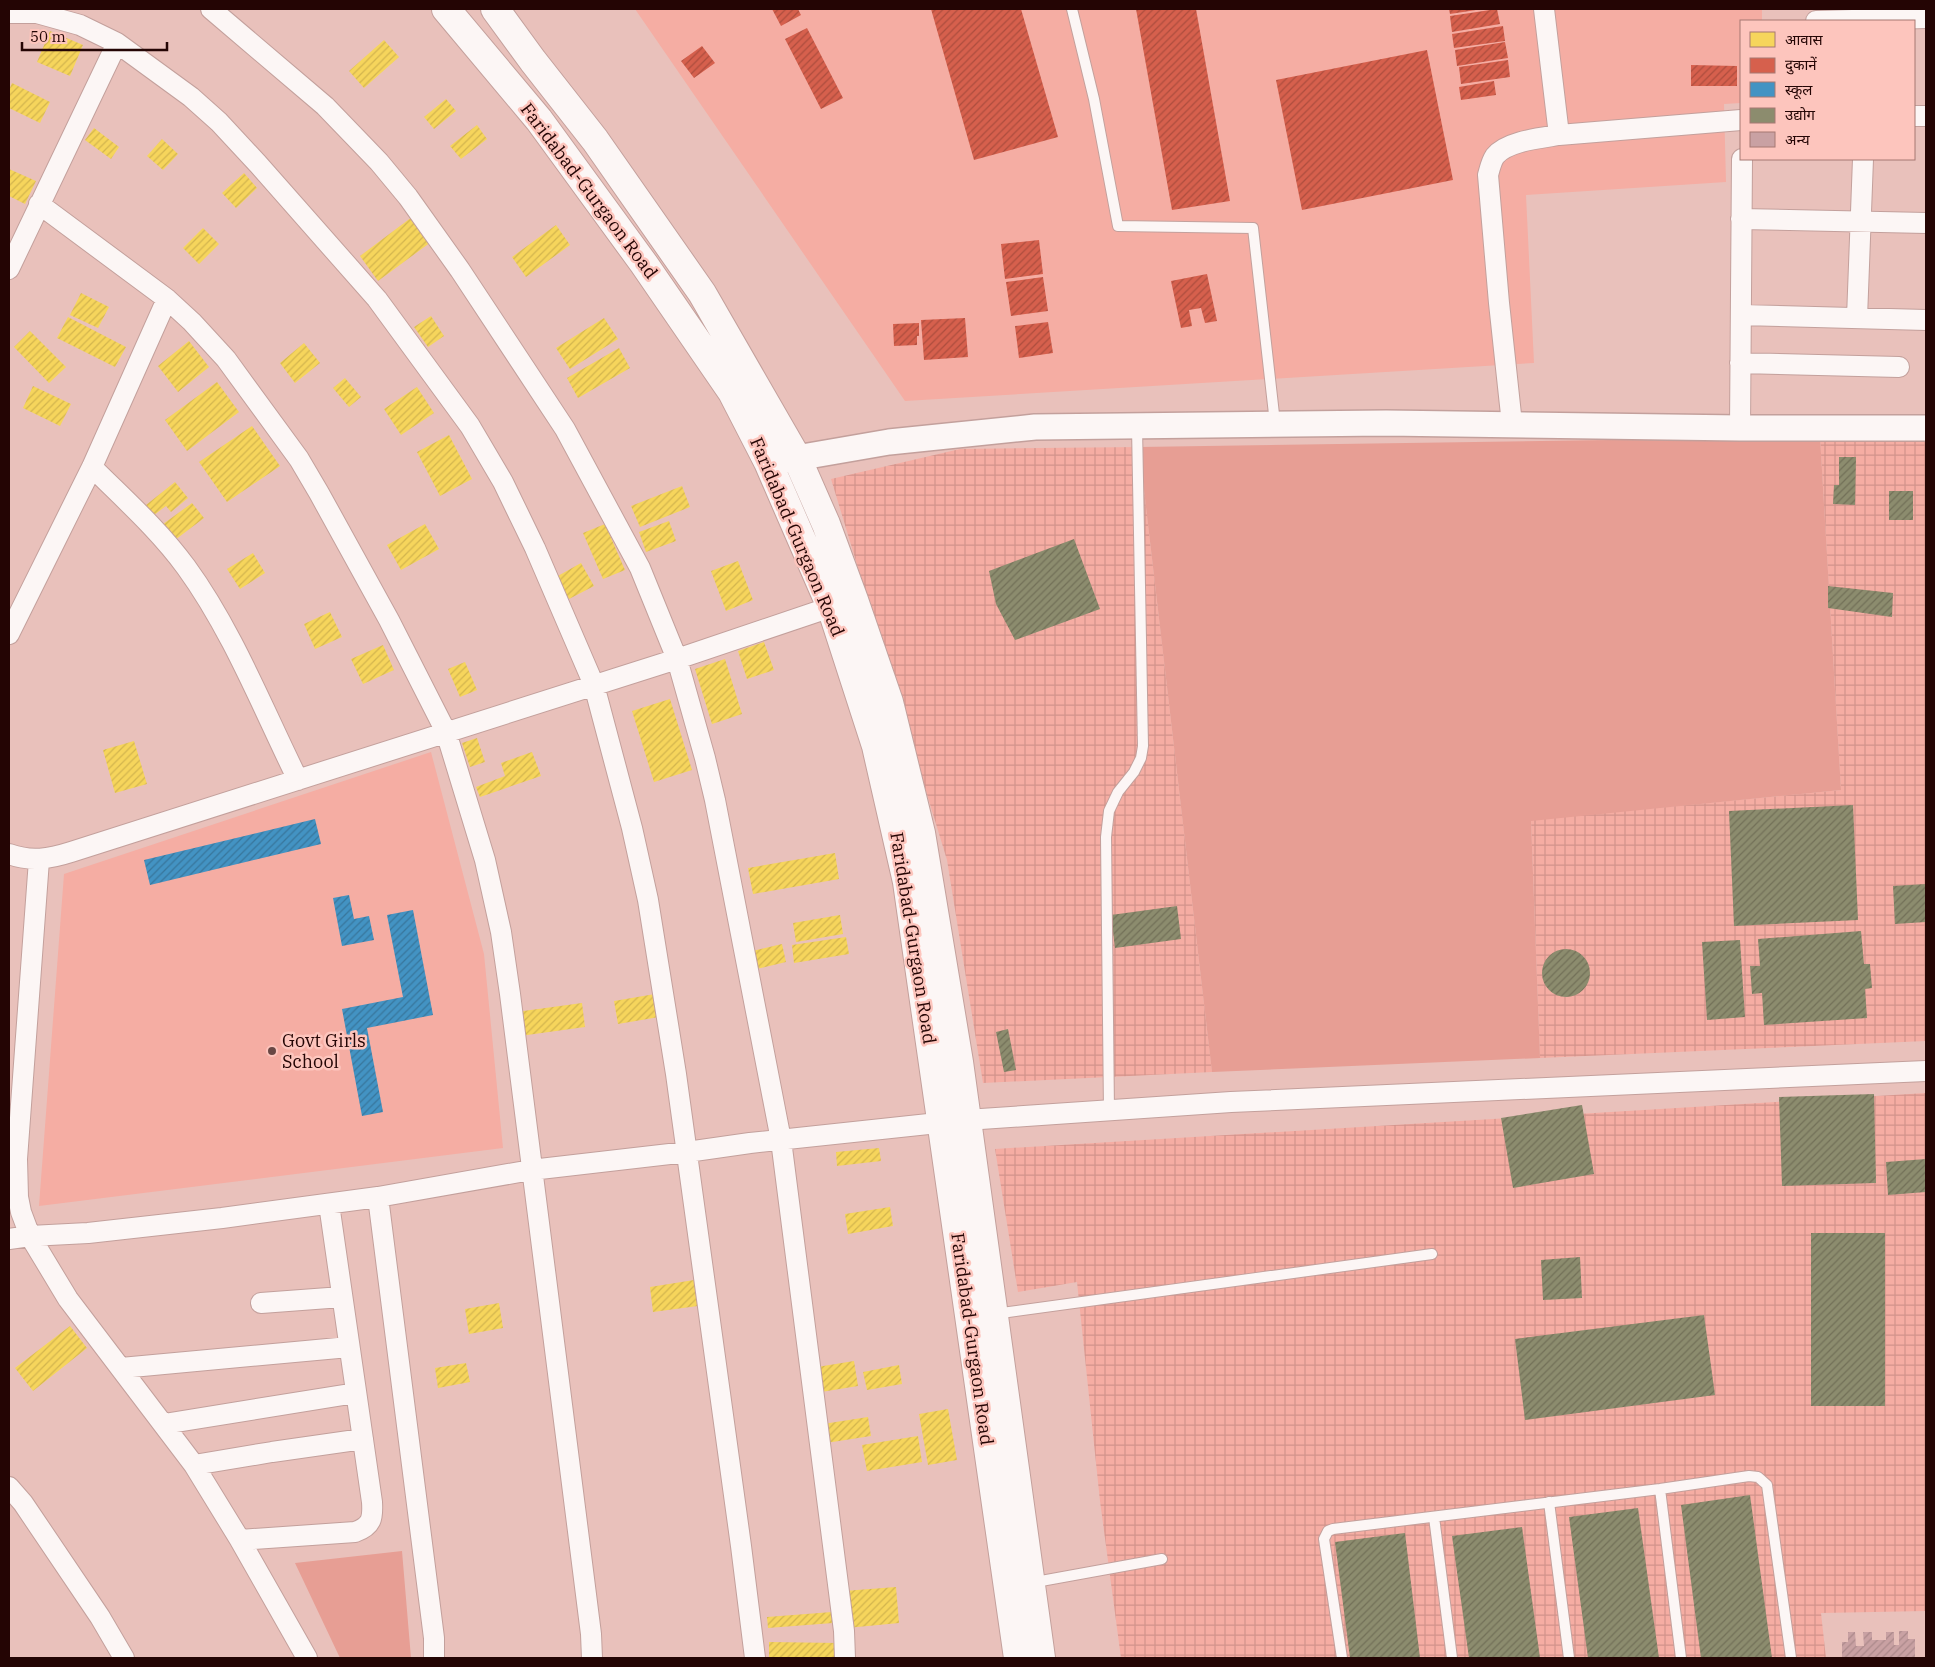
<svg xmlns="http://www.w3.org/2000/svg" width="1935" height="1667" font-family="'IBM Plex Serif','Noto Sans Devanagari',serif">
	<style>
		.built { fill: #f5ada3 }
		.industrial { fill: url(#industrial-grid) }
		.green { fill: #e79e94 }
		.homes { fill: url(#homes-hatch) }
		.shops { fill: url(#shops-hatch) }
		.schools { fill: url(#schools-hatch) }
		.industry { fill: url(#industry-hatch) }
		.building { fill: url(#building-hatch) }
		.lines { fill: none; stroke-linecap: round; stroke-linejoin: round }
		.service-casing { stroke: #c3a09c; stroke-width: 12 }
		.minor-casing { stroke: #c3a09c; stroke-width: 22 }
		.tertiary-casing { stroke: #c3a09c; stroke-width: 28 }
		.secondary-casing { stroke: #c3a09c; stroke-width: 30 }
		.service { stroke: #fcf6f5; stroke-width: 10 }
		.minor { stroke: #fcf6f5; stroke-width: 20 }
		.tertiary { stroke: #fcf6f5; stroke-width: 25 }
		.secondary { stroke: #fcf6f5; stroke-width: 28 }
		.poi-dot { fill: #694744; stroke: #fdc5bd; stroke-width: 2 }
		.labels { text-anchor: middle; stroke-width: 5; stroke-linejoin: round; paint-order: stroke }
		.street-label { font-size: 18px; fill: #240504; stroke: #fdc5bd }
		.poi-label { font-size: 18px; fill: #240504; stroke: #fdc5bd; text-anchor: start }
	</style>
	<defs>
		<pattern id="industrial-grid" width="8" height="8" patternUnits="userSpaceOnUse" patternTransform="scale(1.25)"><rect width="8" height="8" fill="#f5ada3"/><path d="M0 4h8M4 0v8" fill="none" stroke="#d2938b"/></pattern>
		<pattern id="homes-hatch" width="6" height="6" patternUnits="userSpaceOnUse" patternTransform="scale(1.25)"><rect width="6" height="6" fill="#f6d55c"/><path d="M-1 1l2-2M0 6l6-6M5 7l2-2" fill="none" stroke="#d3b54e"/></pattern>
		<pattern id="shops-hatch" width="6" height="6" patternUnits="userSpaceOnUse" patternTransform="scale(1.25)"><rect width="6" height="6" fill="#d6604d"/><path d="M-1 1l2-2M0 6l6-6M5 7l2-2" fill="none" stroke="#ad4d3e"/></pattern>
		<pattern id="schools-hatch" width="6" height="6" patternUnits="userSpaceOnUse" patternTransform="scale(1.25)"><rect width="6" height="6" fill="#4393c3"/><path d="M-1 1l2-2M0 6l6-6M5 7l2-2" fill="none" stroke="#38769c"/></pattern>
		<pattern id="industry-hatch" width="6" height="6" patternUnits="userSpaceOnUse" patternTransform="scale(1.25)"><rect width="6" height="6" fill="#8c8c6e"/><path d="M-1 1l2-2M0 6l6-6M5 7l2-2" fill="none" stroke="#727058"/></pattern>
		<pattern id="building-hatch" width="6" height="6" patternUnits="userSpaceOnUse" patternTransform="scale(1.25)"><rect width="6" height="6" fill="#c9a1a3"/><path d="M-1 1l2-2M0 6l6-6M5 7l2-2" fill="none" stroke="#ac898b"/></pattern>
	</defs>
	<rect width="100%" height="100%" fill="#e9c1bb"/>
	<path class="built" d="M635 9H1762V21H1741V103L1724 104 1726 182 1526 195 1534 363 905 401Z
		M431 752 484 954 503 1148 39 1206 64 874Z"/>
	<path class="industrial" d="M1926 436V1041L1540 1058 1531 820 1841 790 1820 437Z
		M1139 447 1212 1072 983 1083 947 860 831 479 960 449Z
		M1926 1093V1611L1821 1613 1826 1658H1121L1100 1501 1077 1282 1018 1292 995 1149Z"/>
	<path class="green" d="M1820 437 1841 790 1531 821 1540 1058 1212 1072 1139 447Z
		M402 1551 411 1658H340L295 1563Z"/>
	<path class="homes" d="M50 31 83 45 70 76 37 62Z
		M384 40 399 57 364 88 349 71Z
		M12 83 50 102 40 123 9 108V90Z
		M446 99 456 111 434 129 424 117Z
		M477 125 487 139 461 159 450 146Z
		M94 128 119 147 111 159 85 140Z
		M162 139 178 154 163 170 147 156Z
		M9 169 36 181 25 204 9 196Z
		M244 173 257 188 236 208 222 193Z
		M412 217 431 242 378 281 360 256Z
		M556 225 570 245 526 277 512 257Z
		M203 228 219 244 199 264 183 248Z
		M81 293 109 307 98 328 70 315Z
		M431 316 444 336 428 347 414 327Z
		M68 317 126 347 115 367 57 338Z
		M604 318 618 339 570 369 556 348Z
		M30 331 66 367 49 383 14 347Z
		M189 341 209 367 178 392 158 366Z
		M304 343 320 363 295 383 280 363Z
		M619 348 630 368 578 398 567 378Z
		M345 378 361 397 349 407 333 388Z
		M217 382 239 412 187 451 165 420Z
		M33 386 71 404 60 426 23 408Z
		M417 387 434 413 401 435 384 409Z
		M252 426 280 466 227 502 199 462Z
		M449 435 472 479 440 496 417 452Z
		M175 482 188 498 171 512 166 506 154 515 146 505Z
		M682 486 690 507 640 527 631 506Z
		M192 503 204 518 171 543 159 527Z
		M669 521 676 541 646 552 639 532Z
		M425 524 439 549 401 570 387 545Z
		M605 524 625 570 603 579 583 533Z
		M253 553 265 573 240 589 227 569Z
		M738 561 753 600 726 611 711 571Z
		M581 563 594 586 569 599 556 577Z
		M330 612 342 637 315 649 304 624Z
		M764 642 774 670 747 679 738 651Z
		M383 645 394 670 363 684 351 659Z
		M725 659 742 714 712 724 695 669Z
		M465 662 477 690 460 697 448 669Z
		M670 699 692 770 654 782 632 711Z
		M477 738 485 762 470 767 462 743Z
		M134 741 147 784 115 793 103 750Z
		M532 752 541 776 480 797 476 787 505 776 501 763Z
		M835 853 839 879 753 894 748 868Z
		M840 915 843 934 796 942 793 923Z
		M846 937 849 954 794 963 792 945Z
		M782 944 786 962 752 970 748 952Z
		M655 994 659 1017 618 1024 614 1001Z
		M582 1003 585 1027 520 1036 516 1012Z
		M879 1148 881 1161 837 1166 836 1152Z
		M890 1207 893 1226 848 1234 845 1214Z
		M694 1280 698 1306 653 1312 650 1287Z
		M499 1303 503 1328 469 1334 465 1309Z
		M70 1326 87 1348 33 1391 15 1368Z
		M854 1361 858 1386 815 1393 811 1368Z
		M466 1363 470 1382 438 1388 435 1368Z
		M899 1365 902 1384 867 1390 863 1372Z
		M948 1409 957 1460 928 1465 919 1414Z
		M868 1417 871 1436 826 1443 823 1424Z
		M918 1436 922 1462 867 1471 862 1445Z
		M896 1587 899 1623 847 1628 844 1591Z
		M832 1612 833 1623 768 1628 767 1617Z
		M769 1642 839 1643 838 1658H769Z"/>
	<path class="shops" d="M772 9H798L801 15 781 26Z
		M931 9H1021L1058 137 974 160Z
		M1136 9H1196L1230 201 1172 210Z
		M1449 9H1476V10L1450 14Z
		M1497 9 1500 24 1452 32 1450 16Z
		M1503 26 1505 41 1454 48 1452 34Z
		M807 28 843 98 821 109 785 39Z
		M1505 42 1508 58 1457 66 1455 50Z
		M702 46 715 63 694 78 681 61Z
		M1427 50 1453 180 1302 210 1276 80Z
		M1508 60 1510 77 1461 84 1459 67Z
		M1691 65 1737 66V86H1691Z
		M1494 81 1496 95 1461 100 1459 87Z
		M1039 240 1043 274 1005 279 1001 244Z
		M1207 274 1217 321 1205 323 1201 308 1189 310 1192 326 1181 328 1171 281Z
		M1043 277 1048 311 1011 316 1006 282Z
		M965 318 968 357 924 360 921 320Z
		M1048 322 1053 353 1019 358 1015 326Z
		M919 323V336H917V345L894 346 893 324Z"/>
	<path class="schools" d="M315 819 321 844 150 885 144 860Z
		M349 895 354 919 369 916 374 940 342 946 333 898Z
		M413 910 433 1015 367 1028 383 1112 362 1116 342 1009 403 997 387 915Z"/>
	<path class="industry" d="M1839 457H1856L1855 505 1833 504 1834 485H1839Z
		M1889 491H1913V520H1889Z
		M1074 539 1100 609 1015 640 996 604 989 571Z
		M1828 586 1893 593 1892 617 1828 608Z
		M1853 805 1858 920 1734 926 1729 811Z
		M1926 884V922L1895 924 1893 886Z
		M1177 906 1181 939 1115 948 1111 915Z
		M1861 931 1864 964H1870L1872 988 1865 989 1867 1018 1764 1025 1762 993 1752 994 1750 966H1760L1758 939Z
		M1740 940 1745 1017 1707 1020 1702 942Z
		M1542 973a24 24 0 1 1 48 0a24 24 0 1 1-48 0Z
		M1008 1029 1016 1070 1004 1072 996 1032Z
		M1874 1094 1876 1183 1782 1186 1779 1097Z
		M1582 1105 1594 1174 1513 1188 1501 1118Z
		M1926 1159V1192L1888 1195 1886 1162Z
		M1811 1233H1885V1406H1811Z
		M1580 1257 1582 1298 1543 1300 1541 1260Z
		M1704 1315 1715 1395 1525 1420 1515 1339Z
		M1750 1495 1772 1658H1701L1681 1505Z
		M1638 1508 1659 1658H1588L1569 1517Z
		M1522 1527 1540 1658H1469L1452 1536Z
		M1405 1533 1420 1658H1350L1335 1542Z"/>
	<path class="building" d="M1899 1631H1908V1639H1915V1658H1842V1642H1848V1632H1855L1856 1646H1864L1863 1632H1872V1640H1886V1632H1894V1645H1899Z"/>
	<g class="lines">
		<g class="service-casing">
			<path id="service" d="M1072 9 1094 99 1118 226 1253 228 1275 423
				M1109 1111 1106 837 1109 811 1118 792 1134 772 1141 758 1143 746 1137 427
				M994 1314 1432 1254
				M1660 1489 1681 1658
				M1549 1502 1569 1658
				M1434 1517 1452 1658
				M1030 1583 1162 1559
				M1342 1658 1324 1539 1328 1531 1333 1529 1660 1489 1749 1476 1758 1477 1767 1485 1791 1658"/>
		</g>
		<g class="minor-casing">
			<path id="minor" d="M211 9 325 106 379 162 408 197 460 270 565 429 640 568 677 659 705 758 715 800 781 1140 844 1631 845 1658
				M1544 9 1559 135
				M9 13H37L80 25 117 43 191 97 219 122 258 164 377 299 470 426 503 482 535 548 594 685 632 828 648 900 676 1074 741 1546 755 1658
				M1816 21 1926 18
				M1914 116H1926
				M39 204 167 299 192 322 226 359 299 459 319 493 389 620 446 732 485 860 501 932 510 994 591 1634 592 1658
				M1741 219 1926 223
				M9 269 117 43
				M1741 315 1926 320
				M1857 318 1863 159
				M1740 363 1899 367
				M1512 424 1499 303 1488 175C1490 168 1491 162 1495 156 1507 141 1541 138 1559 135L1741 120
				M1740 428 1742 159
				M92 467C124 499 159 530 186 567 232 630 263 709 298 780
				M9 634 92 467 167 299
				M9 854C31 862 49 859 71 852L677 659 831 607
				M39 860 17 1159 18 1197 21 1212 30 1236 68 1299 194 1465 240 1540 307 1658
				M378 1197 434 1638V1658
				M9 1239 30 1236 88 1233 222 1218 378 1197 531 1170 687 1152 750 1143 966 1120 1231 1102 1926 1071
				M261 1303 342 1297
				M121 1368 349 1347
				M164 1424 356 1393
				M194 1465 272 1452 363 1439
				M9 1487 23 1503 100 1617 124 1658
				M240 1540 355 1532C372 1526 373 1518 372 1502L329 1204"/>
		</g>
		<g class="tertiary-casing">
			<path id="tertiary" d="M779 461 889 442 1035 427 1386 423 1740 428H1926"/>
		</g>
		<g class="secondary-casing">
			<path id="secondary" d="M446 9 539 120 644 264 732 392 768 462 831 607 876 746 907 882 1018 1658
				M495 9 533 61 595 140 702 293 797 458 826 524 854 600 889 702 921 833 959 1062 1041 1658"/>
		</g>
		<use href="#service" class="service"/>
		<use href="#minor" class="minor"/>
		<use href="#tertiary" class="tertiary"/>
		<use href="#secondary" class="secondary"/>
	</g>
	<circle class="poi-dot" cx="272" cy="1051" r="5"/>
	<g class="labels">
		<g class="street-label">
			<text transform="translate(589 191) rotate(53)" y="6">Faridabad-Gurgaon Road</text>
			<text transform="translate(797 537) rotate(67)" y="6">Faridabad-Gurgaon Road</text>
			<text transform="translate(913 938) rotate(81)" y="6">Faridabad-Gurgaon Road</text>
			<text transform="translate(972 1339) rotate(82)" y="6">Faridabad-Gurgaon Road</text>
		</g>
		<g class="poi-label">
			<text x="282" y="1047">Govt Girls<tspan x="282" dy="21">School</tspan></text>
		</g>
	</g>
	<rect width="1935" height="1667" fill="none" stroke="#240504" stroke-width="20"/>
	<rect x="1740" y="20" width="175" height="140" fill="#fdc5bd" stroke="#a67873"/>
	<rect x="1750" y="32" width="25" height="15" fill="#f6d55c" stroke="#a67873"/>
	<text x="1785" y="45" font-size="15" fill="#240504">आवास</text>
	<rect x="1750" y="58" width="25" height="15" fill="#d6604d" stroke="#a67873"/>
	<text x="1785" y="70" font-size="15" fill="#240504">दुकानें</text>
	<rect x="1750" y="82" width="25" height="15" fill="#4393c3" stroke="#a67873"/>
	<text x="1785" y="95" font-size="15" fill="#240504">स्कूल</text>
	<rect x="1750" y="108" width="25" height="15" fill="#8c8c6e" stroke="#a67873"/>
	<text x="1785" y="120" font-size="15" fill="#240504">उद्योग</text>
	<rect x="1750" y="132" width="25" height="15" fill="#c9a1a3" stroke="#a67873"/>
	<text x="1785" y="145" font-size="15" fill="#240504">अन्य</text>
	<path d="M22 42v8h145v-8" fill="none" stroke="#240504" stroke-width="2.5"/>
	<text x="30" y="42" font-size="15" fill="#240504" stroke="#fdc5bd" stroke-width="4" paint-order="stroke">50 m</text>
</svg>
